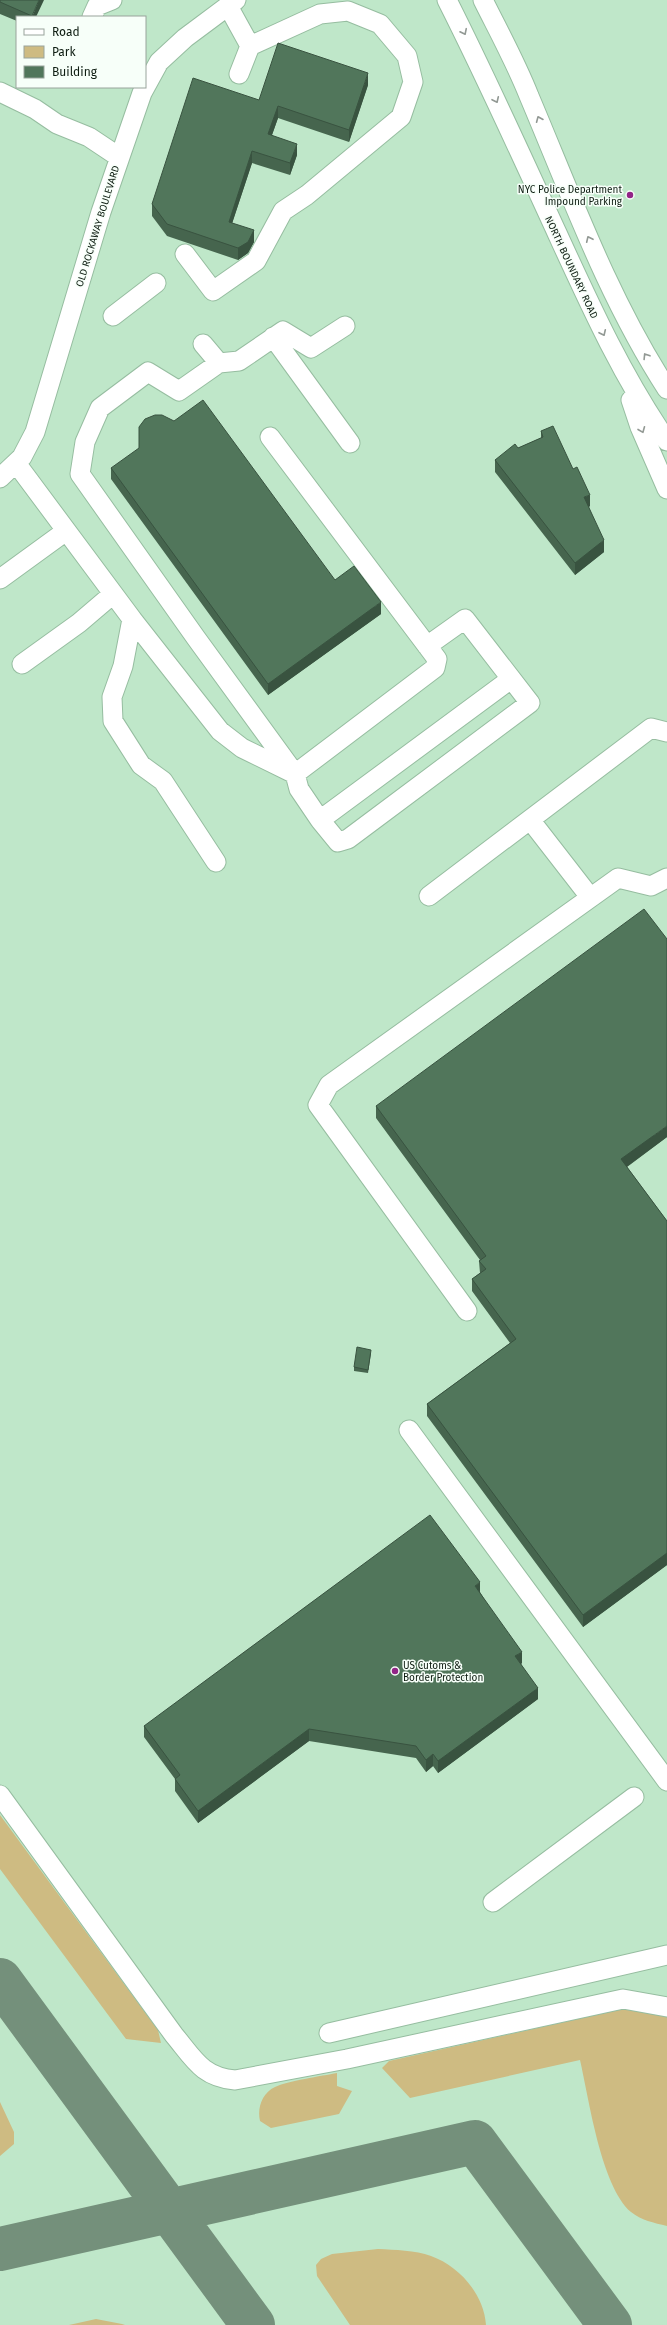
<svg xmlns="http://www.w3.org/2000/svg" width="667" height="2325" font-family="'Fira Sans',sans-serif">
	<style>
		.green { fill: #cebb82 }
		.lines { fill: none; stroke-linecap: round; stroke-linejoin: round }
		.taxiway { stroke: #74907b; stroke-width: 44 }
		.minor-casing { stroke: #96bda0; stroke-width: 21 }
		.minor { stroke: #fff; stroke-width: 19 }
		.wall { fill: #46654e }
		.shaded-wall { fill: #395340 }
		.building { fill: #51765b; stroke: #395340 }
		.oneway { stroke: #929994 }
		.poi-dot { fill: #922587; stroke: #f7fff9; stroke-width: 1.5 }
		.labels { text-anchor: middle; stroke-width: 3; stroke-linejoin: round; paint-order: stroke }
		.poi-label { font-size: 10px; fill: #0d1c11; stroke: #f7fff9; text-anchor: end }
		.street-label { font-size: 10px; fill: #0d1c11; stroke: #f7fff9 }
	</style>
	<rect width="100%" height="100%" fill="#bfe7c9"/>
	<path class="green" d="M0 1815 158 2030 161 2043 126 2039 0 1869Z
		M627 2008 667 2016V2226C654 2223 641 2220 631 2212 601 2186 589 2099 580 2060L410 2098 382 2068 389 2061Z
		M337 2073V2086L352 2091 339 2114 271 2128 260 2121C257 2108 262 2093 275 2087 287 2081 322 2076 337 2073Z
		M0 2102 14 2132V2144L0 2156Z
		M378 2249C395 2250 415 2250 431 2256 459 2266 484 2294 486 2325H350L317 2276 316 2265 321 2259 332 2254Z
		M96 2319 122 2324 125 2325H69Z"/>
	<g class="lines">
		<path class="taxiway" d="M0 1980 253 2325
			M0 2249 475 2142 610 2325"/>
		<g class="minor-casing">
			<path id="minor" d="M447 0C486 77 521 155 557 233 590 305 622 376 667 441
				M483 0C499 32 516 63 529 96 571 195 608 298 667 389
				M228 6 250 46 239 74
				M92 17 97 6 112 0
				M0 92 35 109 57 124 89 137 119 157
				M185 254 213 291 256 261 283 211 307 195 401 117 413 82 407 56 380 24 348 11 320 14 250 46
				M113 316 156 283
				M273 337 350 443
				M203 344 219 363 179 391 148 372 100 408 85 442 80 474 196 638 295 774 299 789 320 820 511 679
				M219 363 239 361 283 331 311 348 345 326
				M631 400 640 427 667 489
				M16 463 132 619 123 666 112 697 113 721 141 765 163 781 216 862
				M0 478 22 457 35 432 101 212 142 93 159 62 185 38 236 0
				M0 579 66 531
				M132 619 220 731 242 748 295 774 435 668 437 659 270 437
				M22 664 79 623 113 594
				M320 820 338 842 348 839 530 703 465 619 427 646
				M531 821 590 897
				M429 896 651 728 667 732
				M467 1311 318 1105 329 1085 618 878 651 886 667 878
				M409 1430 667 1781
				M0 1795 174 2035C194 2059 202 2077 235 2080L347 2059 623 1999 667 2007
				M493 1902 634 1797
				M329 2033 667 1955"/>
		</g>
		<use href="#minor" class="minor"/>
	</g>
	<path class="wall" d="M0 0 36 17H17V21L0 14Z
		M368 85 349 142 278 118 272 135 297 155 290 175 252 163 232 223 254 242 248 253 238 260 167 236 152 216V204L259 100Z
		M541 431 590 506 589 507 604 552 575 575 495 472V460L518 448 541 438Z
		M111 468 335 580 381 614 268 695 111 479Z
		M376 1106 667 1137 627 1167 667 1221V1565L583 1627 427 1416V1404L510 1343 472 1291V1279L480 1273 479 1261 480 1260 376 1118Z
		M371 1353 368 1373 354 1371V1367Z
		M480 1592 522 1663 521 1664 538 1699 438 1773 433 1766 426 1772 416 1758 309 1741 198 1823 175 1791V1779L144 1737V1726Z"/>
	<path class="shaded-wall" d="M39 0H44L36 17H32Z
		M368 73V85L349 142V130Z
		M278 106V118L268 146V134Z
		M297 144V155L290 175V163Z
		M252 151V163L229 233V222Z
		M254 230V242L248 253 238 260V248Z
		M590 495V506L584 509V497Z
		M604 540V552L575 575V563Z
		M381 602V614L268 695V684Z
		M667 1126V1137L621 1171V1159Z
		M667 1553V1565L583 1627V1615Z
		M480 1582V1594L475 1586Z
		M522 1652V1663L515 1668V1656Z
		M538 1688V1699L438 1773V1761Z
		M309 1729V1741L198 1823V1811Z
		M433 1754V1766L426 1772V1760Z"/>
	<path class="building" d="M0 0H39L32 16 0 2Z
		M278 43 368 73 349 130 278 106 268 134 297 144 290 163 252 151 229 222 254 230 248 242 238 248 167 224 152 204 193 78 259 100Z
		M203 400 335 580 354 566 381 602 268 684 111 468 139 448V427L145 419 155 415H162L174 421Z
		M553 426 573 469 577 467 590 495 584 497 604 540 575 563 495 460 515 444 518 448 543 437 541 431Z
		M644 909 667 939V1126L621 1159 667 1221V1553L583 1615 427 1404 516 1339 472 1279 486 1269 479 1261 486 1256 376 1106Z
		M357 1347 371 1350 368 1370 354 1367Z
		M430 1515 480 1582 475 1586 522 1652 515 1656 538 1688 438 1761 433 1754 426 1760 416 1746 309 1729 198 1811 175 1779 180 1775 144 1726Z"/>
	<defs><path id="oneway-chevron" d="M-2-3.5L2.5 0L-2 3.5" fill="none" stroke-width="1.6" stroke-linecap="round" stroke-linejoin="round"/></defs>
	<g class="oneway">
		<use href="#oneway-chevron" transform="translate(464 32) rotate(64)"/>
		<use href="#oneway-chevron" transform="translate(496 100) rotate(65)"/>
		<use href="#oneway-chevron" transform="translate(539 119) rotate(-113)"/>
		<use href="#oneway-chevron" transform="translate(589 239) rotate(-115)"/>
		<use href="#oneway-chevron" transform="translate(603 333) rotate(65)"/>
		<use href="#oneway-chevron" transform="translate(646 356) rotate(-122)"/>
		<use href="#oneway-chevron" transform="translate(642 430) rotate(68)"/>
	</g>
	<g class="poi-dot">
		<circle cx="630" cy="195" r="4"/>
		<circle cx="395" cy="1671" r="4"/>
	</g>
	<g class="labels">
		<g class="poi-label">
			<text x="622" y="193">NYC Police Department<tspan x="622" dy="12">Impound Parking</tspan></text>
			<text x="403" y="1669" text-anchor="start">US Cutoms &amp;<tspan x="403" dy="12">Border Protection</tspan></text>
		</g>
		<g class="street-label">
			<text transform="translate(97 226) rotate(-73)" y="4">OLD ROCKAWAY BOULEVARD</text>
			<text transform="translate(572 267) rotate(65)" y="4">NORTH BOUNDARY ROAD</text>
		</g>
	</g>
	<rect x="16" y="16" width="130" height="72" fill="#f7fff9" stroke="#99a49c"/>
	<rect x="24" y="29" width="20" height="6" fill="#ffffff" stroke="#99a49c"/>
	<text x="52" y="36" font-size="12" fill="#0d1c11">Road</text>
	<rect x="24" y="46" width="20" height="12" fill="#cebb82" stroke="#99a49c"/>
	<text x="52" y="56" font-size="12" fill="#0d1c11">Park</text>
	<rect x="24" y="66" width="20" height="12" fill="#51765b" stroke="#99a49c"/>
	<text x="52" y="76" font-size="12" fill="#0d1c11">Building</text>
</svg>
